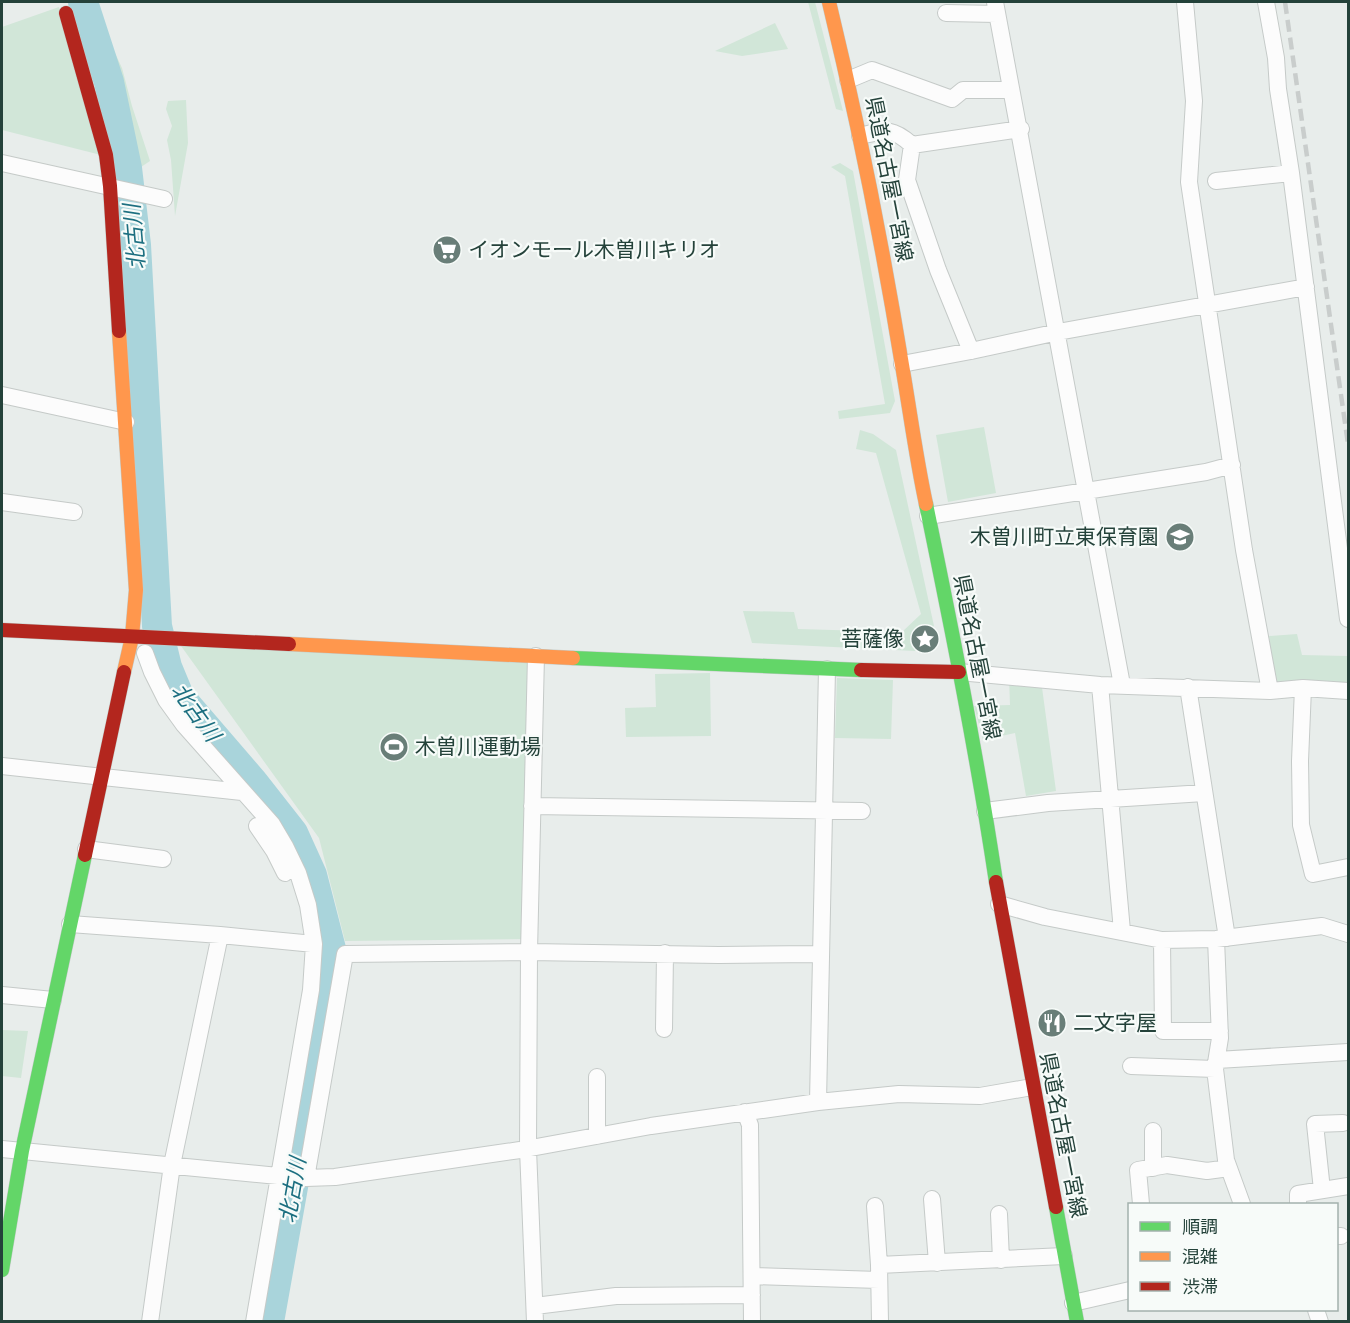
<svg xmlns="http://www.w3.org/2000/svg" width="1350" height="1323" font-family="'Alegreya Sans','Noto Sans JP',sans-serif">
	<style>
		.green { fill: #d1e6d8 }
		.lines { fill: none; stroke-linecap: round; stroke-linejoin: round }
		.river { stroke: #a9d4db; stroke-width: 30 }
		.street-casing { stroke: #c5cac8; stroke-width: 18 }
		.fast-casing { stroke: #c3cbc8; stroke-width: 15 }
		.slow-casing { stroke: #c3cbc8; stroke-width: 15 }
		.jam-casing { stroke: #c3cbc8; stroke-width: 15 }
		.street { stroke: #fcfcfc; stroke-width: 16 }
		.fast { stroke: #63d668; stroke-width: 14 }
		.slow { stroke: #ff974d; stroke-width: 14 }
		.jam { stroke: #b3261e; stroke-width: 14 }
		.rail { stroke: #c9cdcc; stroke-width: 4.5; stroke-dasharray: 12 6; stroke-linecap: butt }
		.labels { text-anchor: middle; stroke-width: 4.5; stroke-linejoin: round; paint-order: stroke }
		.street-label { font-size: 21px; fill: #24423a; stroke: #f7fbf9 }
		.poi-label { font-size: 21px; fill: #24423a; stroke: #f7fbf9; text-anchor: start }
		.water-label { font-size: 22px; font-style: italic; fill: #1c6f80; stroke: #f7fbf9 }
	</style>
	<rect width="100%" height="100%" fill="#e8edeb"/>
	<path class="green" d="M808 2H815L843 111 836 109Z
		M59 7 101 155 2 130V27Z
		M102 15 114 51 122 68 132 106 150 161 138 169 113 69 96 18Z
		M775 23 788 49 742 56 715 51Z
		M186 100 188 143 175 216 171 160 167 140 172 126 166 109 168 101Z
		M840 163 853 171 895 401 890 413 839 419 838 411 885 404 845 176 831 167Z
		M984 427 996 493 948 502 936 435Z
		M860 430 873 434 896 450 934 626 915 651 752 643 743 611 794 612 798 629 902 632 921 614 876 453 856 449Z
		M1297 634 1302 655 1348 656V692L1274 690 1269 636Z
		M176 639 536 656 529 939 345 941 319 838Z
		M710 673 711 736 626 737 625 708 656 707 655 674Z
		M1009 677 1041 680 1056 791 1026 796 1015 733 983 740 974 706 1010 705Z
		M837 678 893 680 891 739 835 738Z
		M2 1030 28 1031 21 1078 2 1076Z"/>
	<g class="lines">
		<path class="river" d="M83 2 109 82 127 168 136 245 157 626 167 667 179 696 253 782 293 833 312 875 331 949 328 990 269 1322"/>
		<g class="street-casing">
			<path id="street" d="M995 2 1122 685
				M1185 2 1194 101 1189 182 1244 550 1270 691
				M1266 2 1276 58 1278 89 1291 173 1348 619
				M946 13 997 14
				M848 80 872 70 952 99 963 90H1011
				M860 136C885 130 892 127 912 145L1021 129
				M912 145 907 180 938 270 971 351
				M2 163 164 199
				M1216 181 1291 173
				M902 364 971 351 1058 332 1306 287
				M2 395 126 422
				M2 502 74 512
				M928 516 1206 472 1232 465
				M145 653 152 672 166 700 184 725 272 824 285 846 298 873 308 905 314 944
				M959 672 1100 685 1270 691 1303 688 1348 691
				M1100 685 1122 931
				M1188 687 1227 938
				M1303 688 1300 761 1301 825 1313 874 1348 867
				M2 766 242 792
				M532 806 862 811
				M985 811 1048 803 1204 793
				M257 826 274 851 285 873
				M86 849 163 859
				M999 904 1045 917 1162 940 1216 939 1322 926 1348 934
				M70 924 220 935 314 944 311 990 254 1322
				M1216 939 1220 1038 1215 1069 1226 1160 1242 1204
				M1162 940 1163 1031H1220
				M2 995 53 1000
				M664 1029 665 953
				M1217 1060 1348 1052
				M1131 1066 1215 1069
				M597 1077V1136
				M818 1102 827 669
				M745 1112 750 1125 752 1322
				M2 1149 278 1176 306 1178 335 1177 520 1150 651 1126 818 1102 899 1094 980 1096 1032 1087
				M1153 1168V1131
				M306 1178 345 954 529 952 719 955 819 954
				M1322 1190 1315 1124 1343 1123
				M932 1199 937 1263
				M1141 1204 1138 1170 1167 1165 1207 1171 1229 1168
				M1298 1204V1194L1348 1186
				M875 1206 879 1265 880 1322
				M999 1214 1001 1260
				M1336 1236H1341
				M879 1265 1064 1256
				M752 1276 879 1280
				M1073 1303 1130 1290
				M535 1306 616 1296 752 1295
				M1316 1310 1320 1322
				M150 1322 172 1165 220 935
				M535 1322 528 1149 529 952 536 656"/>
		</g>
		<g class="fast-casing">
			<path id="fast" d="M926 504C952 630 977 755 996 882
				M573 658 861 670
				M1056 1207 1077 1322
				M2 1270 22 1151 85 855"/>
		</g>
		<g class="slow-casing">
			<path id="slow" d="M829 2C858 122 882 243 902 365 910 411 916 458 926 504
				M119 331 136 590 132 637 124 672
				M289 644 573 658"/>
		</g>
		<g class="jam-casing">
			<path id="jam" d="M66 13 106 155 110 186 119 331
				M2 630 289 644
				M861 670 959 672
				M85 855 124 672
				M996 882 1056 1207"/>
		</g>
		<use href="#street" class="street"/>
		<use href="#fast" class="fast"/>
		<use href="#slow" class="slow"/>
		<use href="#jam" class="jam"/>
		<path class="rail" d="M1285 2 1348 444"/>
	</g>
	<defs>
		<g id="supermarket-disc" transform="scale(1.5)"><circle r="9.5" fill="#697e78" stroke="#f7fbf9"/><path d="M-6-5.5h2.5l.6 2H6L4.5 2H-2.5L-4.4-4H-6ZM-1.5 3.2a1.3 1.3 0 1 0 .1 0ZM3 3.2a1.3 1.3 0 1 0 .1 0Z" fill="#fff"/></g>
		<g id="school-disc" transform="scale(1.5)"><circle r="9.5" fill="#697e78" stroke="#f7fbf9"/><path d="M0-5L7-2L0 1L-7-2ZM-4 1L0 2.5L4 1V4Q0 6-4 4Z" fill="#fff"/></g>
		<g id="sight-disc" transform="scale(1.5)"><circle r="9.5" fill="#697e78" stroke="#f7fbf9"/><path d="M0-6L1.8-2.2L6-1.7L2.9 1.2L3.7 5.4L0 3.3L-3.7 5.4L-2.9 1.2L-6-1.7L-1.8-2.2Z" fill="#fff"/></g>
		<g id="stadium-disc" transform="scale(1.5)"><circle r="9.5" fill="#697e78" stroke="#f7fbf9"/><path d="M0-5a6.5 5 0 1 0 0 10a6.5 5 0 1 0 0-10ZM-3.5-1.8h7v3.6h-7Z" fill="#fff"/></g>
		<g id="restaurant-disc" transform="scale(1.5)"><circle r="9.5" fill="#697e78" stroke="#f7fbf9"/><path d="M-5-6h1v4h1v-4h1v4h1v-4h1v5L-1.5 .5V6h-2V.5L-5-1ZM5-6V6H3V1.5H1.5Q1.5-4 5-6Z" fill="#fff"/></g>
	</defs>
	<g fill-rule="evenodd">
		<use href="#supermarket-disc" x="447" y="250"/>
		<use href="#school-disc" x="1180" y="537"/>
		<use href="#sight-disc" x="925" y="639"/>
		<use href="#stadium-disc" x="394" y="747"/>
		<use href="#restaurant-disc" x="1052" y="1023"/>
	</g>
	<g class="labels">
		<g class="street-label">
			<text transform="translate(889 179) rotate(79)" y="7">県道名古屋一宮線</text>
			<text transform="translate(977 657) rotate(79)" y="7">県道名古屋一宮線</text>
			<text transform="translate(1063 1135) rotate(79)" y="7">県道名古屋一宮線</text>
		</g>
		<g class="poi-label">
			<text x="468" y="257">イオンモール木曽川キリオ</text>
			<text x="1159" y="544" text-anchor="end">木曽川町立東保育園</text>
			<text x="904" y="646" text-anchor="end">菩薩像</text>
			<text x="415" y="754">木曽川運動場</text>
			<text x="1073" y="1030">二文字屋</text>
		</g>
		<g class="water-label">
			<text transform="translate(134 237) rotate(-95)" y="8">北古川</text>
			<text transform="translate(196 712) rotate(54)" y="8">北古川</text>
			<text transform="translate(292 1190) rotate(-80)" y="8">北古川</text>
		</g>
	</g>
	<rect width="1350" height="1323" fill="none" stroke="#24423a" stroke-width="6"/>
	<rect x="1128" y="1203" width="210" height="108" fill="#f7fbf9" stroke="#a3b1ad" stroke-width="1.5"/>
	<rect x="1140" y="1222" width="30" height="9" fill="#63d668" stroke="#a3b1ad" stroke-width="1.5"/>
	<text x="1182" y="1233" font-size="18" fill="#24423a">順調</text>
	<rect x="1140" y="1252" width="30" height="9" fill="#ff974d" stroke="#a3b1ad" stroke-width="1.5"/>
	<text x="1182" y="1263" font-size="18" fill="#24423a">混雑</text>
	<rect x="1140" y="1282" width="30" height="9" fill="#b3261e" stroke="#a3b1ad" stroke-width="1.5"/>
	<text x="1182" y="1293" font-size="18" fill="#24423a">渋滞</text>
</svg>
